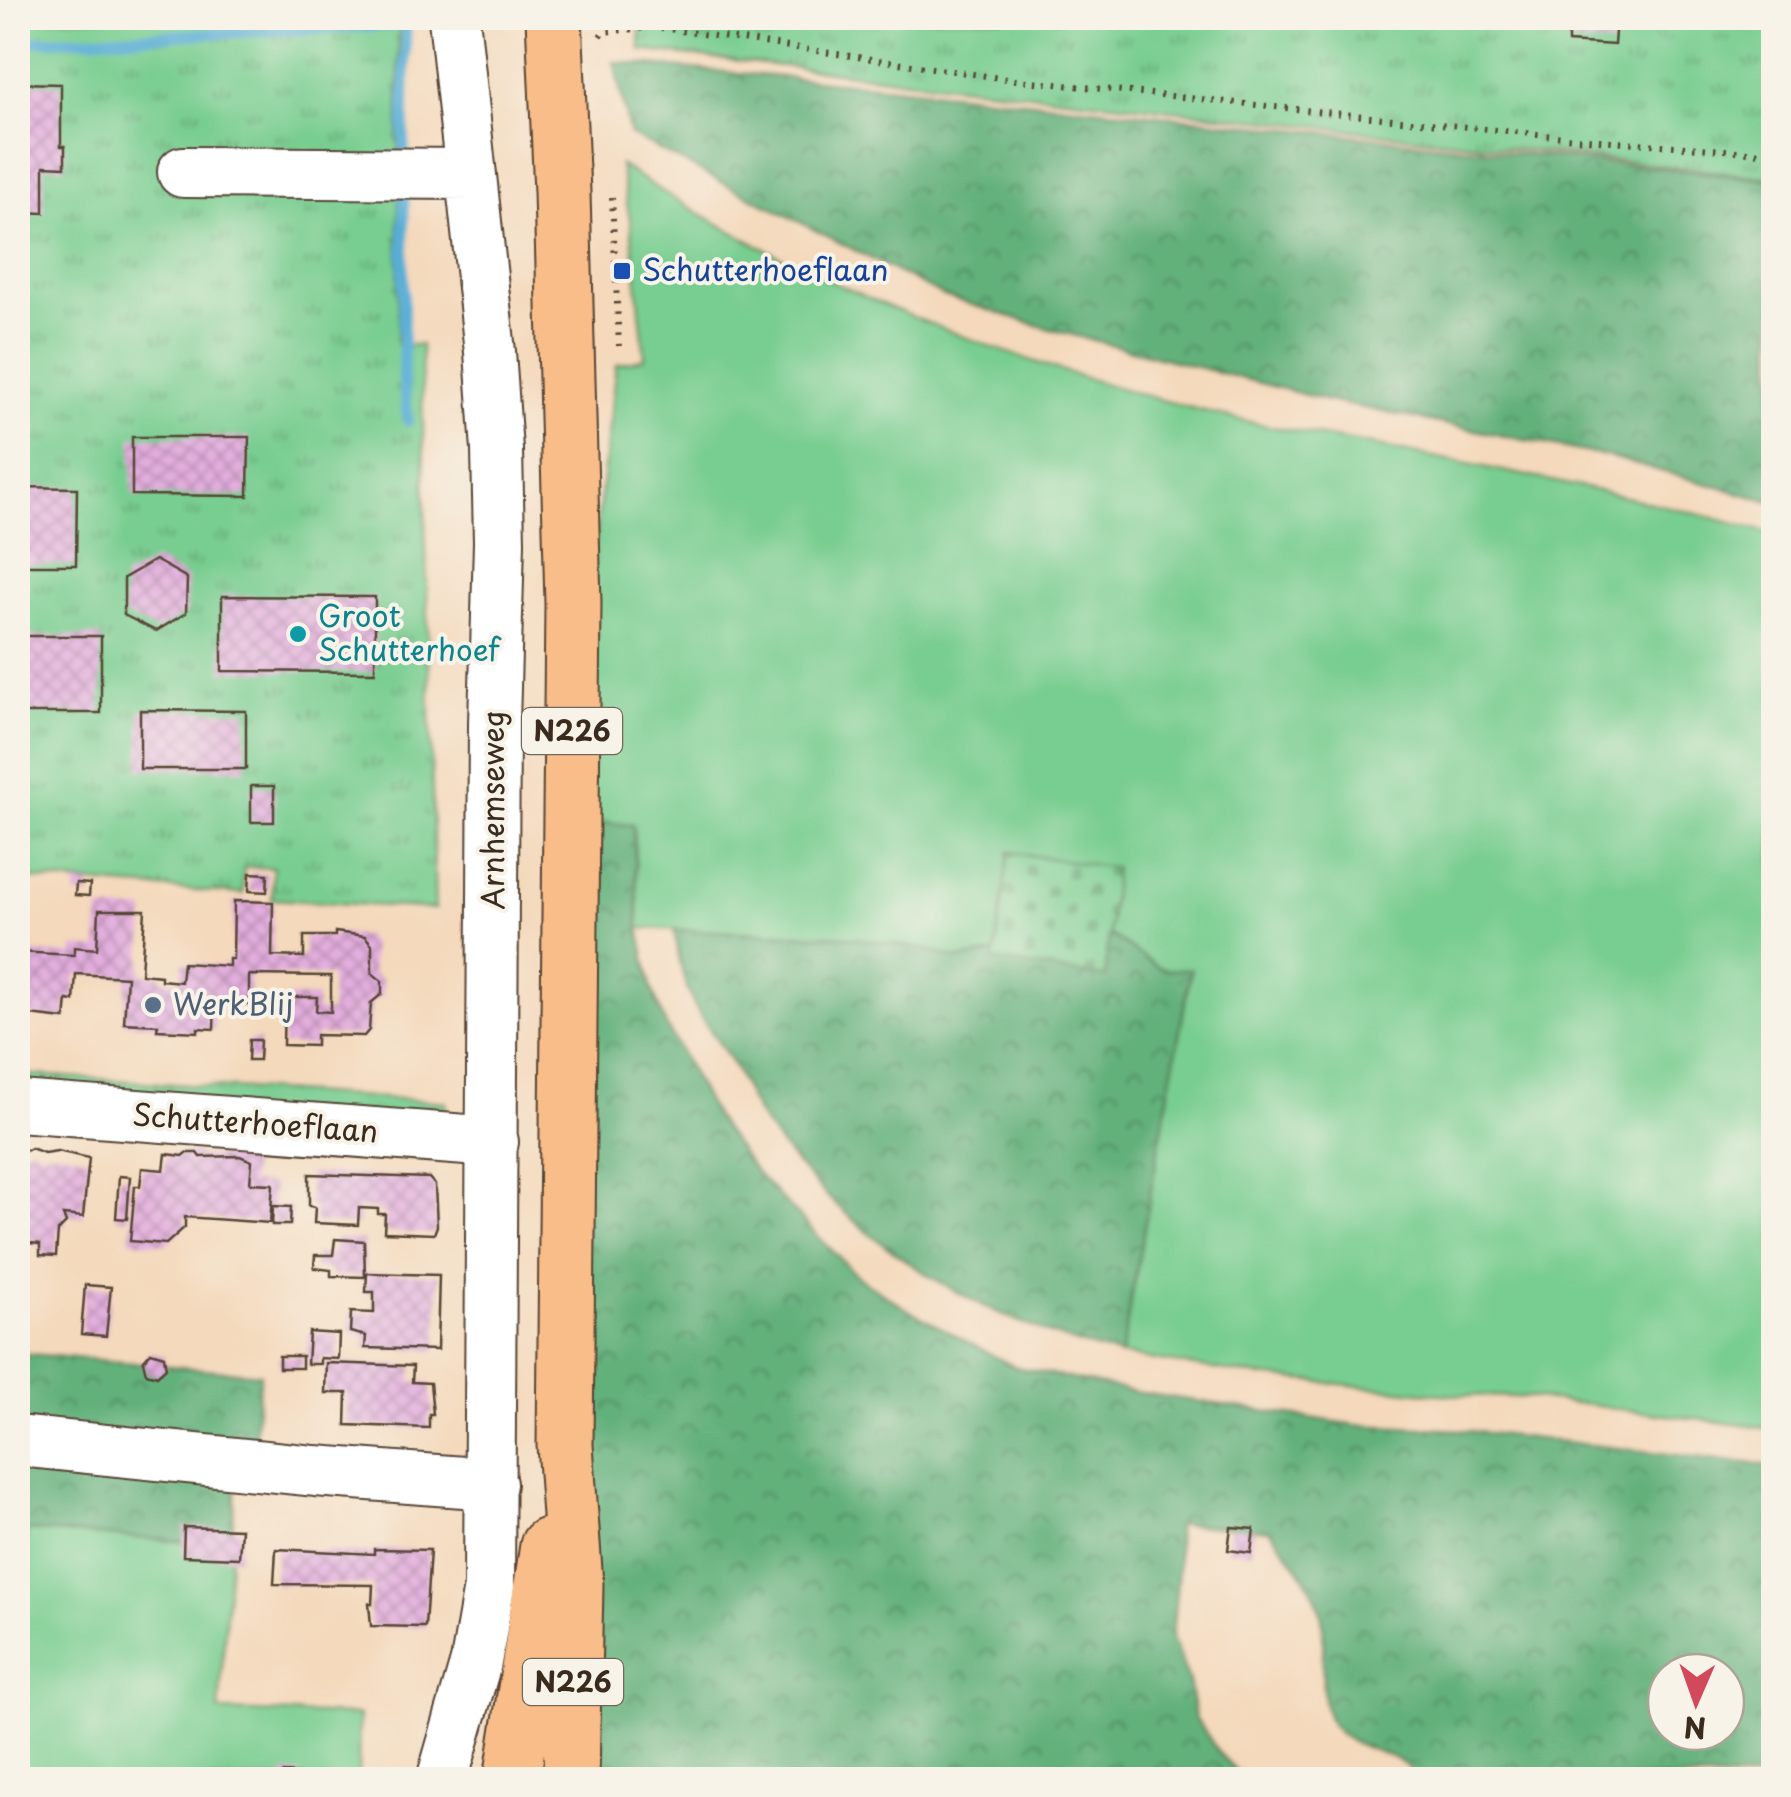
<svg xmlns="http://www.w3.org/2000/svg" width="1791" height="1797" font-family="'Playpen Sans',sans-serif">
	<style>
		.grass { fill: #78cd90; stroke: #5a7c57; stroke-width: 2.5 }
		.forest { fill: url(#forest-crowns); stroke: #4e6d4c; stroke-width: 2.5; fill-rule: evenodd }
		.cemetery { fill: url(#cemetery-stones); stroke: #5a7c57; stroke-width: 2.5 }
		.park { fill: url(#park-tufts); stroke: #5a7c57; stroke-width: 2.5 }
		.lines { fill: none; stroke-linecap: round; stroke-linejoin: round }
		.stream { stroke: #59aed5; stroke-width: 11 }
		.building { fill: url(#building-cross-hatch) }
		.minor-casing { stroke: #574436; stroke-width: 54 }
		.major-casing { stroke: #574436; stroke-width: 59 }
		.path { stroke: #574436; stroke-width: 6; stroke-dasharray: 2.5 8; stroke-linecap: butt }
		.minor { stroke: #fff; stroke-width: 50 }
		.major { stroke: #f8bd88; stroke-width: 55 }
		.transit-dot { fill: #1a4fb4; stroke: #f7f3e8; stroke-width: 4 }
		.culture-dot { fill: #0f9aa8; stroke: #f7f3e8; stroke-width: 4 }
		.service-dot { fill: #5c6f8a; stroke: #f7f3e8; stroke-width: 4 }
		.labels { text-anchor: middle; stroke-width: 8; stroke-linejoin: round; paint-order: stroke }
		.shield { fill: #f7f3e8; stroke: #73665b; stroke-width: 2.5 }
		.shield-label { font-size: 28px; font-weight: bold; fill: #3b2a1e }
		.transit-label { font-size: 30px; fill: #164399; stroke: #f7f3e8; text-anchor: start }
		.culture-label { font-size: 30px; fill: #0d838f; stroke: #f7f3e8; text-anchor: start }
		.street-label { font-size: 30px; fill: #3b2a1e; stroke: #f7f3e8 }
		.service-label { font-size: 30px; fill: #4e5e75; stroke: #f7f3e8; text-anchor: start }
	</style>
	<defs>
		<pattern id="forest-crowns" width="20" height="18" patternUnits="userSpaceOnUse" patternTransform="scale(2.5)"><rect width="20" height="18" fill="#62b07a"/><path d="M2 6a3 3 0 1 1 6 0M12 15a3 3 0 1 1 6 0" fill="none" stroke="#528f63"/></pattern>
		<pattern id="cemetery-stones" width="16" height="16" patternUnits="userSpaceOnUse" patternTransform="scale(2.5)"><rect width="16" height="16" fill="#78cd90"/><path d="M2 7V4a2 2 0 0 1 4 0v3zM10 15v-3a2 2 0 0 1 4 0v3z" fill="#64a775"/></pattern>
		<pattern id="park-tufts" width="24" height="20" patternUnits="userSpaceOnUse" patternTransform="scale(2.5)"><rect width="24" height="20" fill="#78cd90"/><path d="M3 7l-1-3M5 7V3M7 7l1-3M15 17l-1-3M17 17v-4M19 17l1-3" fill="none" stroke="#64a775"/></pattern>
		<pattern id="building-cross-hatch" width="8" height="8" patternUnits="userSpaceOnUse" patternTransform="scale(2.5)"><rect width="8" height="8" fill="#e3aede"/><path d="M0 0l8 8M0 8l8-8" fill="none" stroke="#b98eb3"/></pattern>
	</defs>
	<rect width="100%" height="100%" fill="#f7f3e8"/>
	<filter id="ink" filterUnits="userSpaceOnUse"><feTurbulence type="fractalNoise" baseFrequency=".01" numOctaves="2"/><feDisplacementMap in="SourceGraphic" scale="20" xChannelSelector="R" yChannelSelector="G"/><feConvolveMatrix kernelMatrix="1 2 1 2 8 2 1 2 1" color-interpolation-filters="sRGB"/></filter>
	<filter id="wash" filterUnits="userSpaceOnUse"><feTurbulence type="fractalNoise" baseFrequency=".0048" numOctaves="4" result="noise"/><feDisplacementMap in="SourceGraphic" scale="40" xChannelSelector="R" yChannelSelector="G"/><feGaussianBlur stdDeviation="2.25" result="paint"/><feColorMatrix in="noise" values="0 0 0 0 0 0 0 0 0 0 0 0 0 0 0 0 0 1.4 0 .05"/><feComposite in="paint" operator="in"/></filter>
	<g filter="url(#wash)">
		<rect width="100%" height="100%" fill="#f4d9bc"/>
		<path class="grass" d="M620 165C808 287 1023 369 1241 420 1282 430 1325 436 1367 444 1503 471 1640 496 1773 534V1429L1536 1398 1439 1394 1260 1376 1121 1355 1191 970H1166L1155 966 1109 934 1114 868 1010 852 995 953 959 959 923 949 842 936 639 928 633 826 588 821 593 562 616 365 645 358 631 226Z
			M26 1530 231 1545 219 1711 359 1715 358 1779 18 1780V1585L21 1584Z"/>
		<path class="forest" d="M614 62 883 86 1773 180V502L1610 457 1329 401 1046 328 944 296 630 135Z
			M588 821 633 825 639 928 651 986 664 1021 715 1117 756 1173 859 1278 912 1312 1015 1367 1135 1392 1357 1425 1462 1430 1773 1466V1779H1417C1399 1747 1354 1754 1333 1726 1315 1700 1327 1649 1322 1618 1316 1584 1289 1557 1271 1530L1177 1524 1178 1570 1172 1637 1189 1681 1195 1717 1219 1753 1244 1779 580 1780ZM1666 1672H1726V1732H1666Z
			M674 930 842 936 923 949 959 959 995 953 994 959 1105 977 1109 934 1156 966 1166 970 1191 969 1121 1355C979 1321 849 1241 763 1122 749 1103 743 1081 731 1061 721 1044 707 1028 697 1010 683 985 679 958 674 930Z
			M18 1353 260 1374 254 1447 18 1424Z
			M18 1452 237 1474 231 1545 27 1530 21 1585H18Z"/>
		<path class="cemetery" d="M1009 852 1115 868 1105 977 994 960Z"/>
		<path class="park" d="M18 18H399L398 345H421L435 909 272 899 273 868 244 867 243 894 18 878Z
			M638 18H1773V178L641 50Z
			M18 1074 446 1102V1160L18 1124Z"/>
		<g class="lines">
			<path class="stream" d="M18 42 406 25
				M404 149 406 22
				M404 197 403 377 408 421"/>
		</g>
		<g id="blocks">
			<path class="building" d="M1533 18H1616L1614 45 1568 42V31L1532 29Z
				M18 83 61 84V146H65V167L44 166V213L18 212Z
				M132 437H249L248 496 132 495Z
				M18 487 77 488 76 565H18Z
				M155 560 187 578 186 613 156 631 124 615V578Z
				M222 596 375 597V672L222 671Z
				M18 636H101V713H24V725H18Z
				M140 710 246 711V769H140Z
				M251 786H274V822H251Z
				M250 873 268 874 267 892 249 891Z
				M76 883 90 884 89 896 75 895Z
				M234 901 273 902 272 956 304 957V936H335V932L365 936 372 945V973L382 981V994L371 1003 369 1030 364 1036 316 1035V1046L283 1045 284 997H317L316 1011 331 1012V976L249 975V1004L215 1002 214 1029 198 1028V1032L157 1030 158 1025 124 1023 127 977 76 974 74 1001 67 1000 65 1019 30 1015 18 1021V952L74 955V947L97 949 99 910H145L141 974 161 976V980L181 982 183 963 229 966V959H233Z
				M249 1040H260L259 1060H248Z
				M31 1148 44 1153 57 1151 89 1158 83 1217 63 1215 66 1223 58 1231 56 1256 40 1255V1244L18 1242V1161H21V1152Z
				M187 1153H197L200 1157 240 1156 252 1161 250 1183 273 1184 270 1223 185 1217V1227L166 1244 130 1241 135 1186H140L142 1168 164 1170 166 1154 183 1156Z
				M309 1174 429 1178 435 1185 437 1226 434 1234 384 1232 385 1214H378V1209L359 1208 358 1225 314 1223 315 1207 309 1206Z
				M119 1176 130 1177 127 1219 116 1218Z
				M273 1206 291 1207 290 1225H272Z
				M335 1239 364 1241 365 1277 331 1276V1270L314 1268 315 1255H333Z
				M367 1273 439 1275 437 1350 365 1348 366 1336 350 1332 351 1312 374 1313V1292H366Z
				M85 1285 111 1287 106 1336 81 1334Z
				M309 1332 339 1334 338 1359 320 1358V1364H307Z
				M151 1352 164 1356 166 1368 157 1376 146 1373 143 1361Z
				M279 1356H302V1368H279Z
				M326 1363 413 1366 412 1382 430 1383 433 1414H429V1428L346 1425 347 1393H325Z
				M184 1527 241 1529 239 1558 183 1556Z
				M1231 1527 1254 1529 1251 1553 1228 1550Z
				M276 1549 374 1554V1549L430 1550 425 1627 371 1626 369 1603 372 1604 373 1585 274 1584Z
				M283 1773 301 1774 300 1780H283Z"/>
		</g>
	</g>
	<g filter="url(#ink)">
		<use href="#blocks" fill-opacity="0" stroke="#574436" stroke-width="2.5"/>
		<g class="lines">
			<g class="minor-casing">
				<path id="minor" d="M183 172 471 174
					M18 1106 493 1142
					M18 1441 315 1471 491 1484
					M442 1780 476 1662 489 1587 494 724 499 542 497 450 490 352 454 18"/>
			</g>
			<g class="major-casing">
				<path id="major" d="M554 18 562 192 573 604 565 1445 575 1585 571 1780
					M512 1780 548 1546"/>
			</g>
			<path class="path" d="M600 36 603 32 654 27 1007 79 1574 138 1774 154
				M612 197 619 346"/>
			<use href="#minor" class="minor"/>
			<use href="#major" class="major"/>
		</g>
	</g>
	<rect class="transit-dot" x="612" y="261" width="20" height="20" rx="5"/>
	<circle class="culture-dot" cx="298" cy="634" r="10"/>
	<circle class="service-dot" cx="153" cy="1005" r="10"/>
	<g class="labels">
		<g class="shield">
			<rect x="522" y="708" width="100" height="46" rx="8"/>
			<rect x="523" y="1659" width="100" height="46" rx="8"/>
		</g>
		<g class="shield-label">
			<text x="572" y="741">N226</text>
			<text x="573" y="1692">N226</text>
		</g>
		<g class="transit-label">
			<text x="642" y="281">Schutterhoeflaan</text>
		</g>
		<g class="culture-label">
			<text x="318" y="627">Groot<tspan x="318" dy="34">Schutterhoef</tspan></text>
		</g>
		<g class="street-label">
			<text transform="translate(494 810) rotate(-90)" y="10">Arnhemseweg</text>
			<text transform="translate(255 1124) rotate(4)" y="10">Schutterhoeflaan</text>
		</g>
		<g class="service-label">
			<text x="173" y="1015">WerkBlij</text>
		</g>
	</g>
	<rect width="1791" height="1797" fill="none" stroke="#f7f3e8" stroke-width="60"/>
	<g transform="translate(1696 1702) rotate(182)"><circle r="48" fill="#f7f3e8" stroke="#aca397" stroke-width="2.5"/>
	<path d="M0-8L18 38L0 25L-18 38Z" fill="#d1495b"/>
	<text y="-15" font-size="28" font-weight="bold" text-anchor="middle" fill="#3b2a1e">N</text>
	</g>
</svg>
